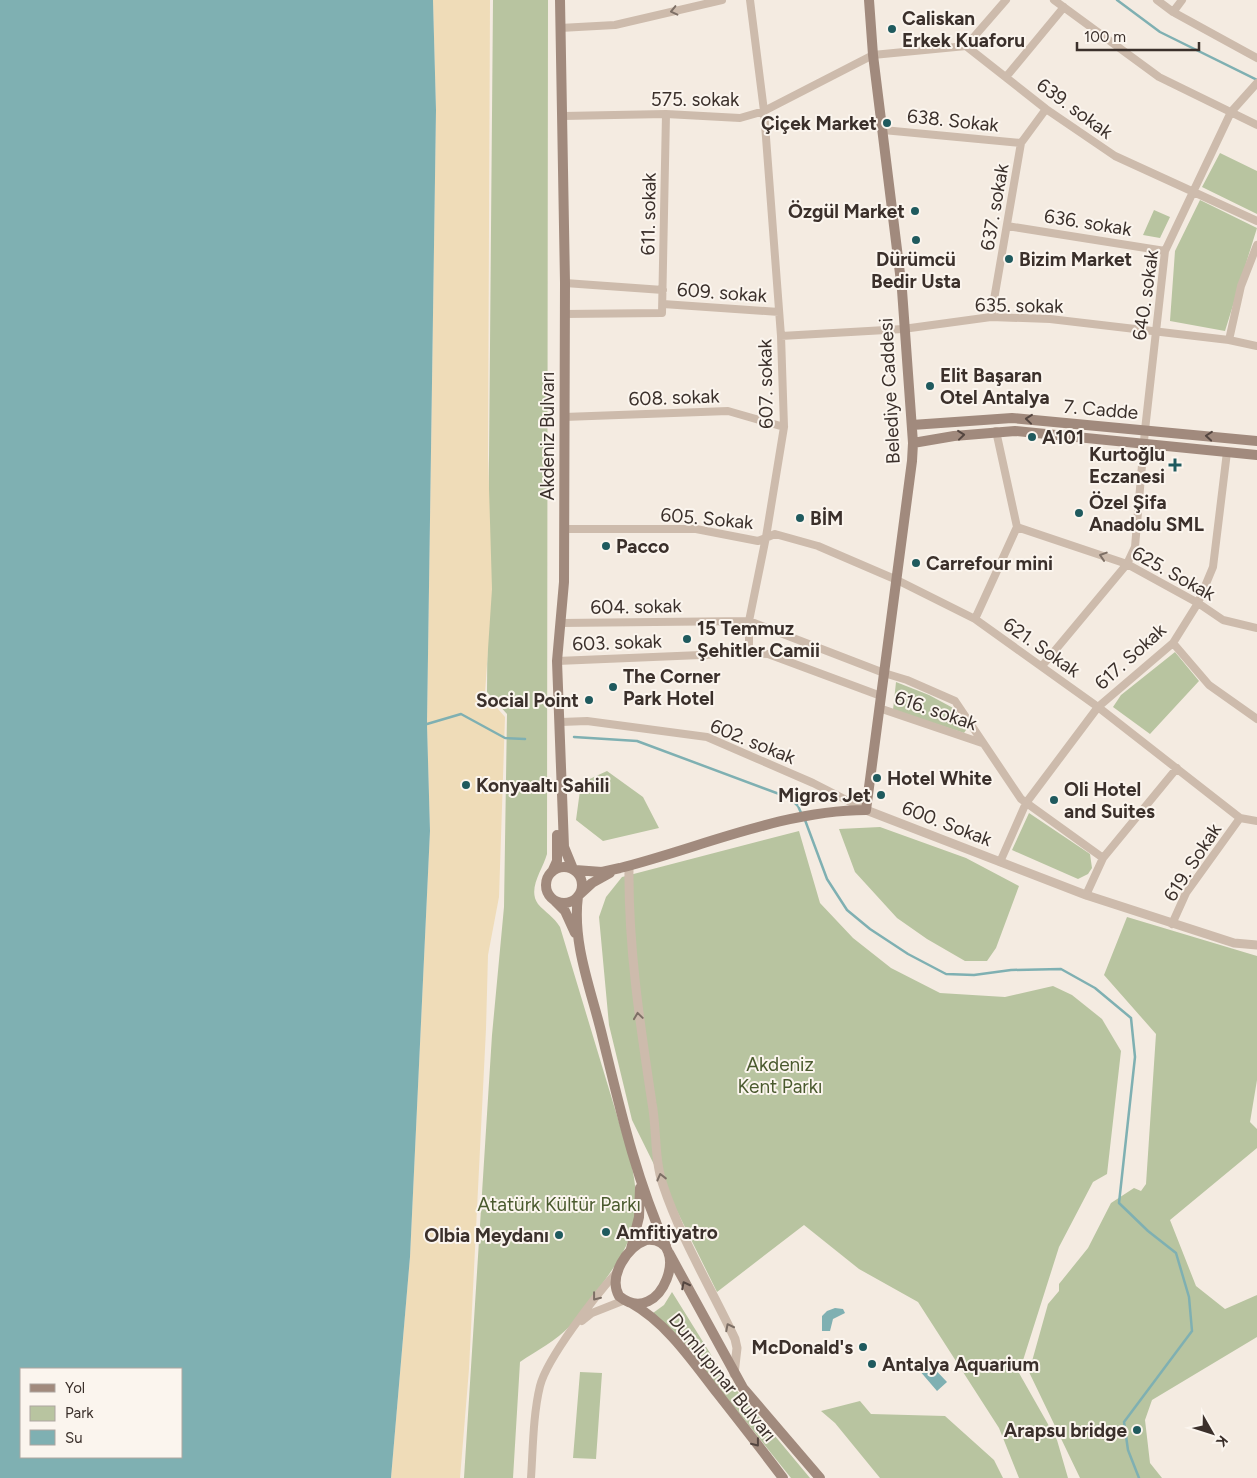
<svg xmlns="http://www.w3.org/2000/svg" width="1257" height="1478" font-family="Figtree,sans-serif">
	<style>
		.green { fill: #b8c4a0 }
		.sand { fill: #efdcb8 }
		.water { fill: #7fb0b2; fill-rule: evenodd }
		.lines { fill: none; stroke-linecap: round; stroke-linejoin: round }
		.stream { stroke: #7fb0b2; stroke-width: 2.5 }
		.minor { stroke: #cdbbac; stroke-width: 8 }
		.tertiary { stroke: #cdbbac; stroke-width: 9 }
		.secondary { stroke: #a18a7d; stroke-width: 10 }
		.oneway { stroke: #7d6f65 }
		.oneway2 { stroke: #544640 }
		.poi-dot { fill: #1f5a5e; stroke: #fbf5ee; stroke-width: 2 }
		.labels { text-anchor: middle; stroke-width: 4; stroke-linejoin: round; paint-order: stroke }
		.poi-label { font-size: 19px; font-weight: bold; fill: #3b302b; stroke: #fbf5ee; text-anchor: start }
		.street-label { font-size: 19px; fill: #3b302b; stroke: #fbf5ee }
		.park-label { font-size: 19px; fill: #4a5a2e; stroke: #fbf5ee }
	</style>
	<rect width="100%" height="100%" fill="#f4ebe1"/>
	<path class="green" d="M493 0H548L547 854C543 869 527 889 538 904 545 912 554 917 560 927L631 1162C644 1221 631 1246 596 1292 587 1303 580 1316 570 1326 557 1340 536 1351 520 1362L513 1478H464L492 1035 504 907 507 714 487 692Z
		M1220 153 1257 171V214L1202 187Z
		M1200 200 1257 228 1225 331 1170 321 1175 251Z
		M1154 210 1170 217 1160 238 1143 235Z
		M1175 652 1199 681 1150 734 1113 707 1121 695Z
		M896 682 929 695 955 709 966 730 964 733 893 710Z
		M607 771 643 797 659 828 603 841 576 820 581 783Z
		M1029 813 1090 854 1092 868 1088 874 1078 879 1012 850Z
		M880 827 966 858 1019 886 996 948 987 961H965L927 939 897 918 855 872 839 829Z
		M799 831 820 903 853 938 891 968 940 993 1005 997 1053 986 1072 995 1102 1019 1121 1051 1107 1174 1093 1182 1059 1247 1019 1373 1057 1440 1068 1478H1019L999 1428 918 1302 859 1269 804 1225 717 1292 632 1120 609 1025 599 917 606 897 622 877Z
		M1127 917 1257 956V1080L1250 1122 1257 1129V1148L1170 1220 1196 1286 1225 1309 1257 1295V1337L1152 1400 1145 1420 1150 1463 1162 1478H1080L1029 1372 1048 1304 1059 1291V1284L1088 1248 1111 1203 1134 1188 1141 1191 1146 1184 1156 1034 1104 975Z
		M672 1292 723 1374 810 1478H791L699 1363 653 1313 664 1305Z
		M580 1372 602 1373 596 1459 573 1458Z
		M860 1401 871 1414 945 1416 994 1460 1003 1478H880L835 1423 821 1411Z"/>
	<path class="sand" d="M433 0H490L488 455 492 589 485 694 505 717 499 897 488 955 486 1029 469 1369 460 1478H391L410 1257 430 831 427 724 436 110Z"/>
	<path class="water" d="M0 0H433L436 110 427 724 430 831 410 1257 391 1478H0ZM21 1369H181V1457H21Z
		M835 1308 843 1309 845 1313 833 1319 830 1331H822V1316L827 1311Z
		M928 1362 947 1382 937 1391 919 1370Z"/>
	<g class="lines">
		<path class="stream" d="M1117 0 1160 32 1257 80
			M427 724 461 714 505 738 525 739
			M574 737 637 741 790 798 798 806 802 815
			M805 820 827 879 847 910 870 929 908 954 946 974 974 975 1011 970 1061 969 1095 988 1131 1018 1135 1057 1119 1203 1148 1231 1176 1253 1189 1297 1192 1331 1124 1422 1128 1450 1139 1478"/>
		<path class="minor" d="M1054 0 1159 77 1257 125
			M1157 0 1173 12 1257 58
			M1173 12 1182 0
			M560 28 615 25 722 0
			M966 46 1006 0
			M1006 77 1064 7
			M563 116 666 114 740 118 764 111 873 55 966 46 1046 109 1115 156 1257 221
			M883 130 1021 143
			M1007 226 1165 251
			M565 283 663 290
			M663 304 779 312
			M564 314 662 313 666 114
			M991 317 1021 143 1046 109
			M781 336 903 329 991 317 1050 319 1229 340 1257 346
			M1229 340 1241 286 1257 245
			M564 417 728 411 784 427
			M1017 527 1127 564 1198 603 1223 620 1257 628
			M564 529H696L758 541 775 534 818 546 897 580 975 619 1098 707 1240 818 1257 821
			M975 619 1017 527 996 431
			M560 623 749 621 884 673 907 680 955 701 1021 799 1103 858
			M1173 643 1209 685 1257 719
			M749 653V621L766 537 784 427 781 336 764 111 750 0
			M557 661 749 653 768 654 881 696
			M1042 666 1127 564 1135 547 1145 430 1165 251 1231 112 1257 83
			M879 708 982 743
			M561 722 587 721 707 737 813 783 864 809
			M1000 862 1026 803 1098 707 1173 643 1198 603 1213 567 1227 452
			M1086 895 1103 858 1177 768
			M1172 924 1186 893 1240 818
			M582 1321 592 1313 625 1300
			M531 1478C533 1448 533 1415 540 1386 547 1358 596 1295 617 1272"/>
		<path class="tertiary" d="M866 810 1086 895 1234 943 1257 945
			M629 866C628 946 640 1024 652 1103 657 1130 654 1159 663 1185 681 1239 711 1288 735 1339L737 1348 734 1374"/>
		<path class="secondary" d="M560 0 565 283 564 582 557 661 564 847 573 869
			M912 425 1012 418 1257 441
			M913 443 954 436 1015 431 1257 455
			M546 885a18 18 0 1 1 36 0a18 18 0 1 1-36 0Z
			M575 870 602 872 620 868C699 848 784 810 866 810L912 461 913 443 902 290 873 55 869 0
			M552 872 557 861V835
			M580 894 592 883 610 873
			M578 896C572 942 590 987 601 1031 619 1104 635 1177 666 1246
			M555 901 565 911 575 933
			M646 1240C694 1235 662 1331 619 1296 608 1276 627 1247 646 1240Z
			M631 1249 639 1217 640 1188
			M669 1253 743 1388 820 1478
			M631 1303C667 1323 693 1362 718 1394 740 1422 762 1450 783 1478"/>
	</g>
	<defs><path id="oneway-chevron" d="M-2-3.5L2.5 0L-2 3.5" fill="none" stroke-width="1.6" stroke-linecap="round" stroke-linejoin="round" transform="scale(1.25)"/></defs>
	<g class="oneway">
		<use href="#oneway-chevron" transform="translate(674 11) rotate(167)"/>
		<use href="#oneway-chevron" transform="translate(1103 556) rotate(-162)"/>
		<use href="#oneway-chevron" transform="translate(638 1016) rotate(-98)"/>
		<use href="#oneway-chevron" transform="translate(661 1177) rotate(-104)"/>
		<use href="#oneway-chevron" transform="translate(596 1297) rotate(128)"/>
		<use href="#oneway-chevron" transform="translate(729 1327) rotate(-117)"/>
	</g>
	<g class="oneway2">
		<use href="#oneway-chevron" transform="translate(1029 419) rotate(-174)"/>
		<use href="#oneway-chevron" transform="translate(961 435) rotate(-6)"/>
		<use href="#oneway-chevron" transform="translate(1209 436) rotate(-175)"/>
		<use href="#oneway-chevron" transform="translate(685 1285) rotate(-117)"/>
		<use href="#oneway-chevron" transform="translate(756 1443) rotate(52)"/>
	</g>
	<g class="poi-dot">
		<circle cx="892" cy="29" r="5"/>
		<circle cx="887" cy="123" r="5"/>
		<circle cx="915" cy="211" r="5"/>
		<circle cx="916" cy="240" r="5"/>
		<circle cx="1009" cy="259" r="5"/>
		<circle cx="930" cy="386" r="5"/>
		<circle cx="1032" cy="437" r="5"/>
		<path d="M1172.5 457.5h5v5h5v5h-5v5h-5v-5h-5v-5h5z"/>
		<circle cx="1079" cy="513" r="5"/>
		<circle cx="800" cy="518" r="5"/>
		<circle cx="606" cy="546" r="5"/>
		<circle cx="916" cy="563" r="5"/>
		<circle cx="687" cy="639" r="5"/>
		<circle cx="613" cy="687" r="5"/>
		<circle cx="589" cy="700" r="5"/>
		<circle cx="877" cy="778" r="5"/>
		<circle cx="466" cy="785" r="5"/>
		<circle cx="881" cy="795" r="5"/>
		<circle cx="1054" cy="800" r="5"/>
		<circle cx="606" cy="1232" r="5"/>
		<circle cx="559" cy="1235" r="5"/>
		<circle cx="863" cy="1347" r="5"/>
		<circle cx="872" cy="1364" r="5"/>
		<circle cx="1137" cy="1430" r="5"/>
	</g>
	<g class="labels">
		<g class="poi-label">
			<text x="902" y="25">Caliskan<tspan x="902" dy="22">Erkek Kuaforu</tspan></text>
			<text x="877" y="130" text-anchor="end">Çiçek Market</text>
			<text x="905" y="218" text-anchor="end">Özgül Market</text>
			<text x="916" y="266" text-anchor="middle">Dürümcü<tspan x="916" dy="22">Bedir Usta</tspan></text>
			<text x="1019" y="266">Bizim Market</text>
			<text x="940" y="382">Elit Başaran<tspan x="940" dy="22">Otel Antalya</tspan></text>
			<text x="1042" y="444">A101</text>
			<text x="1165" y="461" text-anchor="end">Kurtoğlu<tspan x="1165" dy="22">Eczanesi</tspan></text>
			<text x="1089" y="509">Özel Şifa<tspan x="1089" dy="22">Anadolu SML</tspan></text>
			<text x="810" y="525">BİM</text>
			<text x="616" y="553">Pacco</text>
			<text x="926" y="570">Carrefour mini</text>
			<text x="697" y="635">15 Temmuz<tspan x="697" dy="22">Şehitler Camii</tspan></text>
			<text x="623" y="683">The Corner<tspan x="623" dy="22">Park Hotel</tspan></text>
			<text x="579" y="707" text-anchor="end">Social Point</text>
			<text x="887" y="785">Hotel White</text>
			<text x="476" y="792">Konyaaltı Sahili</text>
			<text x="1064" y="796">Oli Hotel<tspan x="1064" dy="22">and Suites</tspan></text>
			<text x="871" y="802" text-anchor="end">Migros Jet</text>
			<text x="616" y="1239">Amfitiyatro</text>
			<text x="549" y="1242" text-anchor="end">Olbia Meydanı</text>
			<text x="853" y="1354" text-anchor="end">McDonald's</text>
			<text x="882" y="1371">Antalya Aquarium</text>
			<text x="1127" y="1437" text-anchor="end">Arapsu bridge</text>
		</g>
		<g class="street-label">
			<text x="695" y="106">575. sokak</text>
			<text transform="translate(1075 108) rotate(36)" y="7">639. sokak</text>
			<text transform="translate(953 120) rotate(6)" y="7">638. Sokak</text>
			<text transform="translate(994 207) rotate(-80)" y="7">637. sokak</text>
			<text transform="translate(648 214) rotate(-89)" y="7">611. sokak</text>
			<text transform="translate(1088 222) rotate(9)" y="7">636. sokak</text>
			<text transform="translate(722 292) rotate(4)" y="7">609. sokak</text>
			<text transform="translate(1145 295) rotate(-82)" y="7">640. sokak</text>
			<text transform="translate(1019 305) rotate(1)" y="7">635. sokak</text>
			<text transform="translate(765 384) rotate(-91)" y="7">607. sokak</text>
			<text transform="translate(889 391) rotate(-93)" y="7">Belediye Caddesi</text>
			<text transform="translate(674 397) rotate(-2)" y="7">608. sokak</text>
			<text transform="translate(1101 409) rotate(5)" y="7">7. Cadde</text>
			<text transform="translate(547 436) rotate(-90)" y="7">Akdeniz Bulvarı</text>
			<text transform="translate(707 518) rotate(5)" y="7">605. Sokak</text>
			<text transform="translate(1174 573) rotate(29)" y="7">625. Sokak</text>
			<text transform="translate(636 606) rotate(-1)" y="7">604. sokak</text>
			<text transform="translate(617 642) rotate(-2)" y="7">603. sokak</text>
			<text transform="translate(1042 647) rotate(35)" y="7">621. Sokak</text>
			<text transform="translate(1130 656) rotate(-42)" y="7">617. Sokak</text>
			<text transform="translate(936 710) rotate(19)" y="7">616. sokak</text>
			<text transform="translate(753 741) rotate(22)" y="7">602. sokak</text>
			<text transform="translate(947 823) rotate(21)" y="7">600. Sokak</text>
			<text transform="translate(1192 862) rotate(-57)" y="7">619. Sokak</text>
			<text transform="translate(723 1377) rotate(51)" y="7">Dumlupınar Bulvarı</text>
		</g>
		<g class="park-label">
			<text x="780" y="1071">Akdeniz<tspan x="780" dy="22">Kent Parkı</tspan></text>
			<text x="559" y="1211">Atatürk Kültür Parkı</text>
		</g>
	</g>
	<rect x="20" y="1368" width="162" height="90" fill="#fbf5ee" stroke="#aea6a0"/>
	<rect x="30" y="1384" width="25" height="8" fill="#a18a7d" stroke="#aea6a0"/>
	<text x="65" y="1393" font-size="15" fill="#3b302b">Yol</text>
	<rect x="30" y="1406" width="25" height="15" fill="#b8c4a0" stroke="#aea6a0"/>
	<text x="65" y="1418" font-size="15" fill="#3b302b">Park</text>
	<rect x="30" y="1430" width="25" height="15" fill="#7fb0b2" stroke="#aea6a0"/>
	<text x="65" y="1443" font-size="15" fill="#3b302b">Su</text>
	<g transform="translate(1212 1433) rotate(129)" stroke="#fbf5ee" stroke-width="4" paint-order="stroke">
	<path d="M0-4L9 19L0 12L-9 19Z" fill="#3b302b"/>
	<text y="-8" font-size="14" font-weight="bold" text-anchor="middle" fill="#3b302b">K</text>
	</g>
	<path d="M1077 42v8h122v-8" fill="none" stroke="#3b302b" stroke-width="2.5"/>
	<text x="1084" y="42" font-size="15" fill="#3b302b" stroke="#fbf5ee" stroke-width="4" paint-order="stroke">100 m</text>
</svg>
